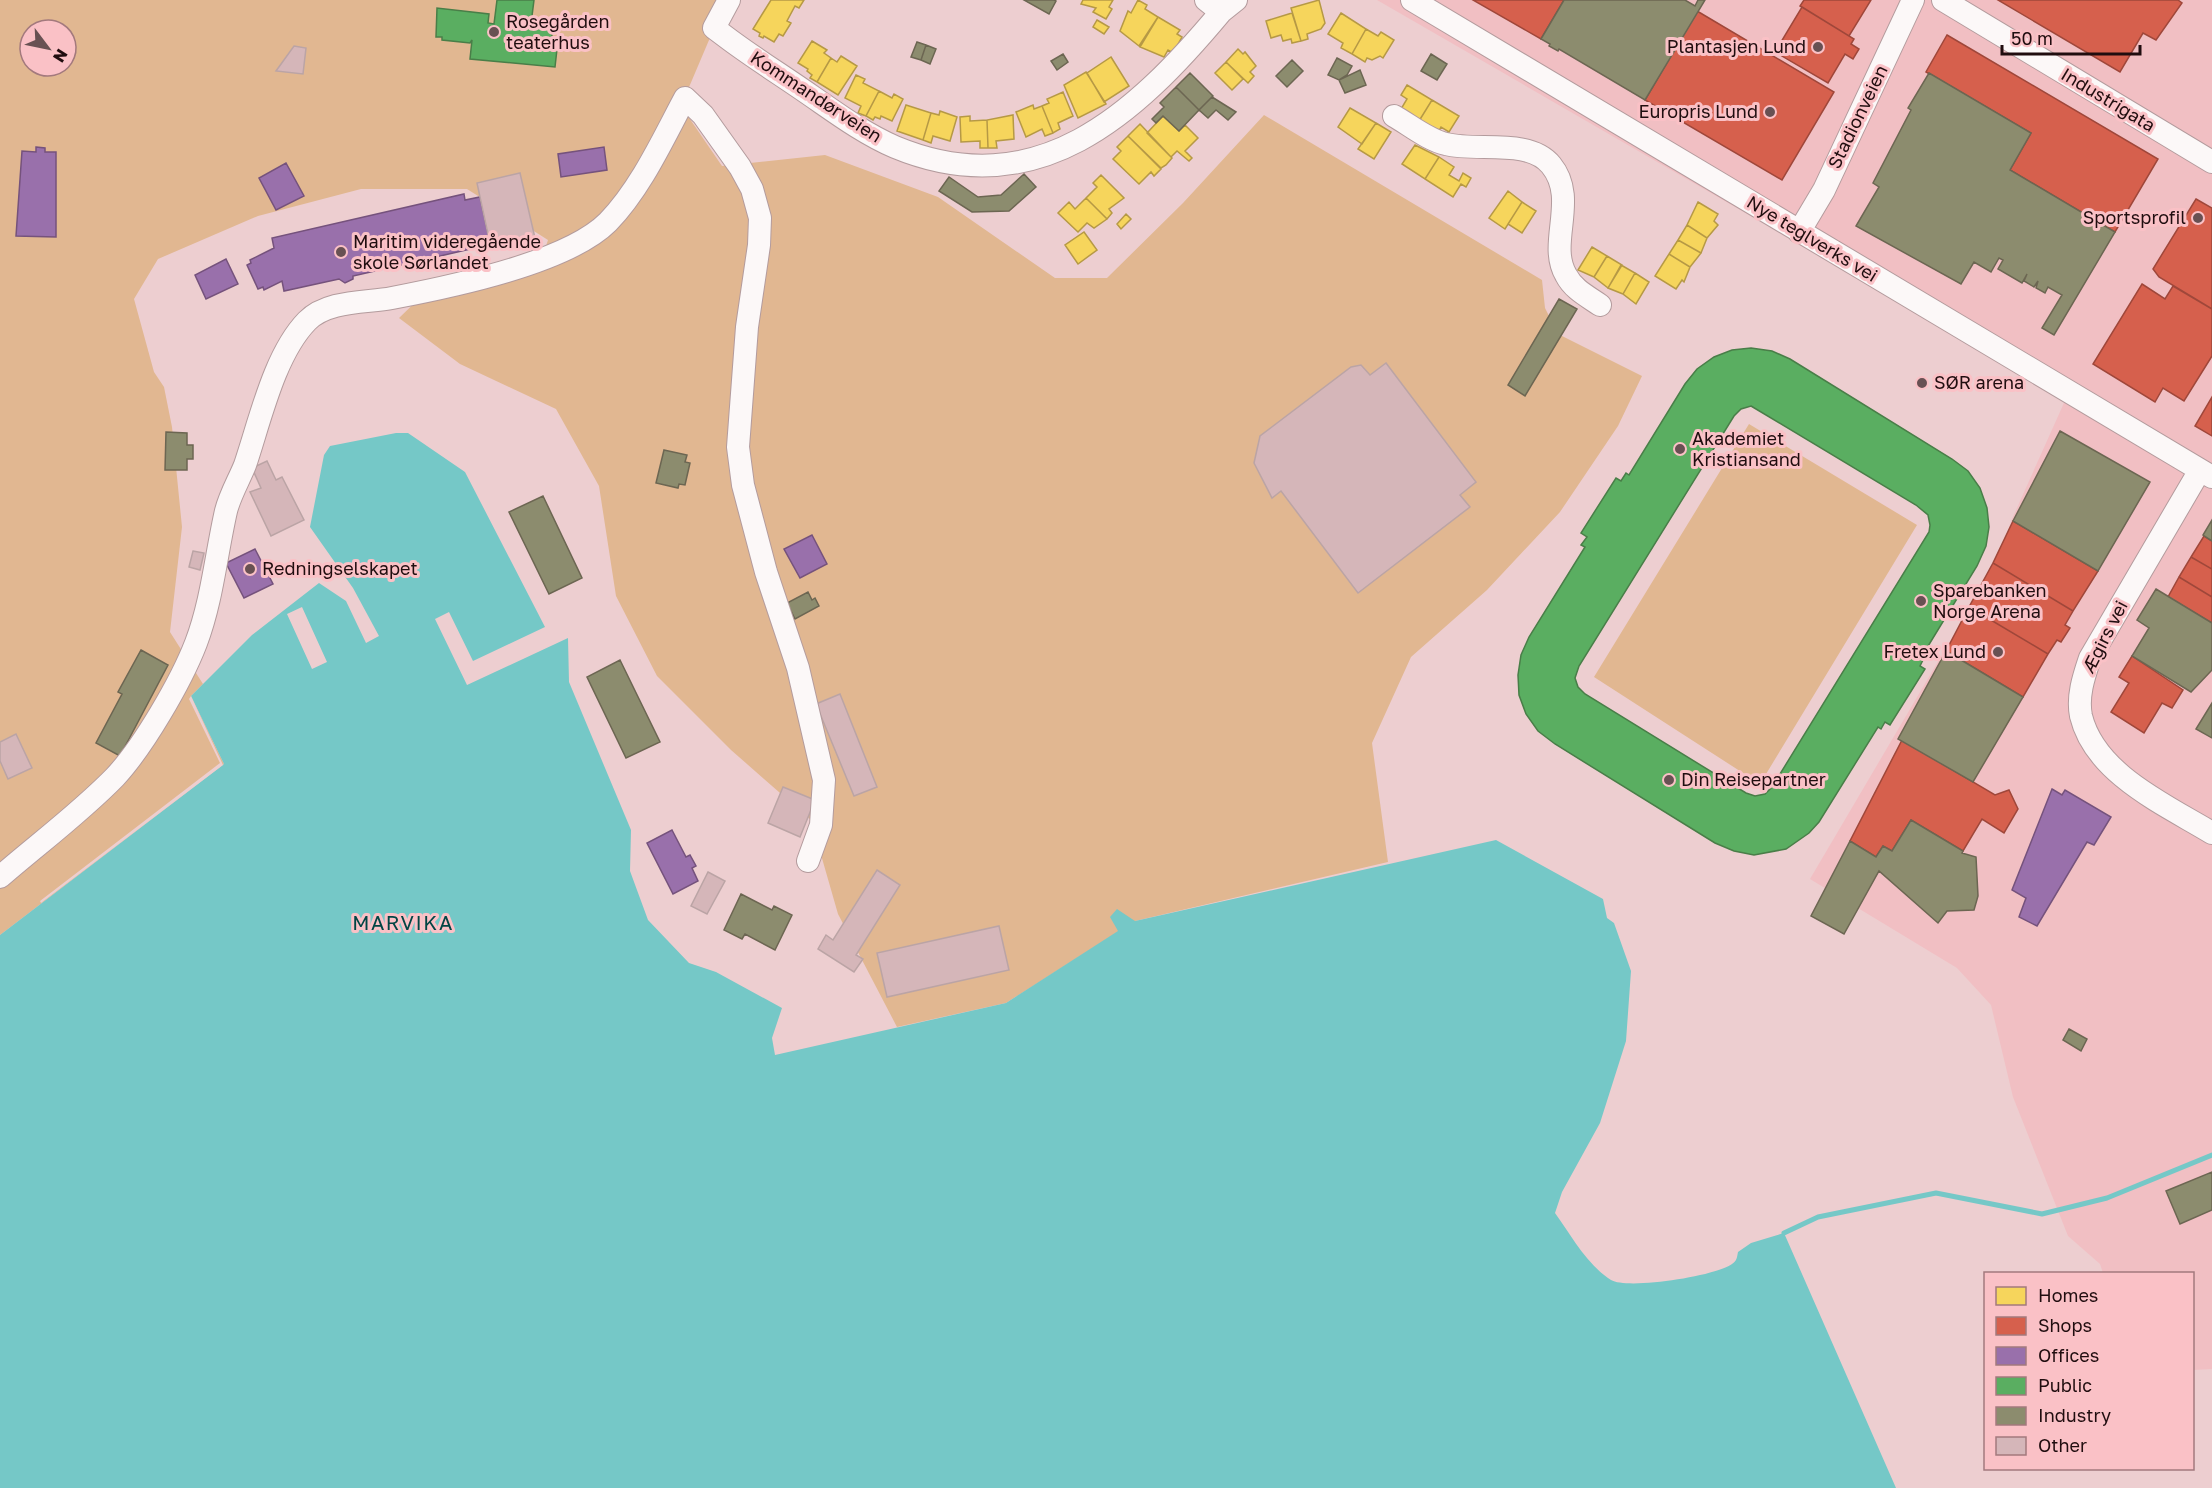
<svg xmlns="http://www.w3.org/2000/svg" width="2212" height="1488" font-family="'Golos Text',sans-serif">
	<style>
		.built { fill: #f1bfc3 }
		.green { fill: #e1b791; fill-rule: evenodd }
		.water { fill: #75c8c7 }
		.pier { fill: #edced0 }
		.homes { fill: #f6d55c; stroke: #b69945; stroke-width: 1.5 }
		.shops { fill: #d6604d; stroke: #9f473a; stroke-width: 1.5 }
		.offices { fill: #9970ab; stroke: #75527c; stroke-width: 1.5 }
		.public { fill: #5aae61; stroke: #497e48; stroke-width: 1.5; fill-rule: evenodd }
		.industry { fill: #8c8c6e; stroke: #6c6652; stroke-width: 1.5 }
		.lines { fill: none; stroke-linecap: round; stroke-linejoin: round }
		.stream { stroke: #75c8c7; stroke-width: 5 }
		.building { fill: #d5b6b9; stroke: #bba4a5; stroke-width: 1.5 }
		.street-casing { stroke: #b39b9d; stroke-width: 24 }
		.street { stroke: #fcf8f8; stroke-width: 22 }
		.poi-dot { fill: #685153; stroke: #fac1c6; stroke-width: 2 }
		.labels { text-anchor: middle; stroke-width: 6; stroke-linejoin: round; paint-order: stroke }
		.poi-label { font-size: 18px; fill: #200d0f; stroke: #fac1c6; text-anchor: start }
		.street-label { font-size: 18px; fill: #200d0f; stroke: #fac1c6 }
		.neighbourhood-label { font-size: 20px; letter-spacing: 1.5px; fill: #014544; stroke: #fac1c6 }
	</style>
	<rect width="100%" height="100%" fill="#edced0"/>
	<path class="built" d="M1377 0H2212V1369L2193 1370 2192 1274 2103 1273 2100 1264 2068 1236 2013 1097 1991 1005 1957 968 1810 879 1996 563 2012 519 2068 394 1749 215Z"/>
	<path class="green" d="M0 0H726L681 106 722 166 825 155 938 197 1055 278H1107L1183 203 1264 115 1542 280 1545 308 1558 334 1642 376 1618 426 1560 512 1487 590 1411 657 1372 743 1388 862 1135 921 1006 1003 897 1027 838 914 811 820 731 750 657 676 616 596 599 486 556 409 460 364 399 318 430 288 539 267 548 240 467 189H361L258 216 158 259 134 299 154 372 164 387 172 427 182 527 170 632 203 684 191 696 224 764 0 935ZM30 30H66V66H30Z
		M1749 424 1917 525 1760 784 1594 677Z"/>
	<path class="water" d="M396 433H408L465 472 545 627 473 661 449 612 435 619 467 685 568 638 569 682 631 830 630 871 648 920 689 963 716 972 782 1008 772 1038 775 1055 1006 1003 1118 931 1110 917 1117 909 1135 921 1496 840 1603 899 1607 918 1614 923 1631 971 1626 1041 1600 1123 1562 1192 1555 1213C1571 1235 1587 1265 1611 1280 1628 1290 1716 1276 1732 1264 1737 1261 1737 1257 1738 1252L1751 1243 1784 1233 1896 1488H0V935L224 764 191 696 252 635 319 583 346 601 366 643 379 636 353 588 310 527 324 455 330 446Z"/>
	<path class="pier" d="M302 607 327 662 312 669 287 614Z
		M191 696 223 765 41 903 40 901 220 763 189 699Z"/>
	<path class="homes" d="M771 0H804L799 8 795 6 787 21 791 23 783 36 779 34 774 42 764 36 763 38 759 36 760 33 753 29Z
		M1083 0H1113L1109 7 1112 9 1106 19 1093 12 1096 8 1081 4Z
		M1138 0 1147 5 1145 9 1158 17 1139 46 1120 31 1128 11 1131 13Z
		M1319 0 1325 23 1321 29 1307 34 1308 39 1301 41 1291 8Z
		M1292 13 1301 41 1292 43 1291 39 1283 41 1281 35 1271 38 1266 21Z
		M1341 13 1366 29 1352 54 1341 48 1343 43 1328 34Z
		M1158 17 1180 30 1177 34 1182 37 1173 53 1168 50 1164 57 1140 47Z
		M1097 20 1109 27 1104 34 1093 27Z
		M1366 29 1378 36 1381 32 1394 40 1383 58 1380 56 1372 60 1367 58 1365 62 1352 54Z
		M812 41 827 50 824 53 831 58 817 82 810 78 812 75 807 71 808 69 798 63Z
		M1238 49 1243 54 1245 52 1256 66 1250 72 1254 76 1248 83 1226 62Z
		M841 56 857 66 838 95 817 82 831 58 837 62Z
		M1111 57 1129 86 1104 102 1087 73Z
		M1226 62 1243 79 1232 90 1215 73Z
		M1086 72 1106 104 1078 118 1064 85Z
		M856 75 865 79 863 83 879 91 866 116 858 113 861 106 845 98Z
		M1407 85 1432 100 1419 121 1401 109 1407 99 1401 95Z
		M879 91 892 98 894 94 903 99 892 121 881 116 880 119 875 117 873 120 866 116Z
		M1063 92 1073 116 1058 123 1060 129 1053 133 1042 106 1049 103 1047 99Z
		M1432 100 1459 116 1449 132 1441 127 1438 133 1419 121Z
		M906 105 931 113 923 140 897 131Z
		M1033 105 1034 109 1042 106 1053 133 1045 136 1042 129 1026 137 1016 112Z
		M1350 108 1376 123 1362 144 1338 127Z
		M940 111 957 117 950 141 933 136 931 143 923 140 931 113 939 115Z
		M1013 115 1014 139 996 141 997 148H988L987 120Z
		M970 116V121L987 120 988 148H980V141L961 142 960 117Z
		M1163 116 1179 131 1185 125 1198 138 1185 151 1192 158 1189 161 1177 151 1171 157 1147 133Z
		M1376 123 1391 132 1374 159 1358 149Z
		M1140 124 1172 158 1166 165 1161 168 1128 136Z
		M1128 136 1161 169 1154 176 1151 172 1139 184 1113 159 1121 151 1117 147Z
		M1415 145 1439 157 1425 179 1402 164Z
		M1439 157 1454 167 1449 175 1459 181 1463 173 1471 178 1466 187 1461 184 1453 197 1425 179Z
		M1101 175 1124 198 1109 209 1112 213 1107 219 1086 198 1097 187 1093 183Z
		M1508 191 1522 202 1505 229 1489 218Z
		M1086 198 1107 219 1094 228 1087 223 1078 232 1058 213 1069 202 1075 209Z
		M1522 202 1536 211 1522 233 1508 224Z
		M1698 202 1718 214 1714 221 1718 225 1707 238 1687 225Z
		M1126 214 1131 219 1121 229 1117 224Z
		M1687 225 1707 238 1701 253 1678 240Z
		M1084 232 1097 250 1078 264 1065 245Z
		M1678 240 1701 253 1690 267 1669 254Z
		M1592 247 1607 256 1594 277 1578 270Z
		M1669 254 1690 267 1684 282 1682 280 1676 289 1655 276Z
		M1607 256 1622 265 1608 288 1594 277Z
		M1621 265 1635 273 1623 294 1608 288Z
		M1635 273 1649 282 1636 304 1623 294Z"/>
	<path class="shops" d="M1473 0H1564L1541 39Z
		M1804 0H1871L1849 36 1800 6Z
		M1998 0H2178L2182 3 2156 40 2143 33 2120 72Z
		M1802 7 1854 39 1851 44 1859 49 1853 59 1845 54 1828 83 1775 52Z
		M1697 11 1834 92 1782 180 1645 100Z
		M1947 35 2158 159 2115 232 2010 170 2031 133 1926 72Z
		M2196 199 2212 208V309L2159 277 2153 269Z
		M2142 284 2165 299 2173 286 2212 309V356L2184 401 2163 388 2155 402 2093 364Z
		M2212 397V436L2195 426Z
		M2013 521 2098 571 2073 611 1993 563Z
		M2204 536 2212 541V569L2191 557Z
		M2191 557 2212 569V597L2179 577Z
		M1993 563 2073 611 2065 625 2070 628 2061 642 2057 640 2048 654 1969 607Z
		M2179 577 2212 597V623L2168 597Z
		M1969 607 2048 654 2023 697 1946 651Z
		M2132 656 2183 690 2172 708 2162 703 2144 733 2111 712 2129 683 2119 677Z
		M1902 740 1995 795 2009 790 2018 809 2004 833 1982 819 1963 851 1911 820 1892 851 1883 846 1876 857 1850 841Z"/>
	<path class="offices" d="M36 147 45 148V152H56V237L16 236 22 151 36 152Z
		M604 147 607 170 561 177 558 154Z
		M286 163 304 196 276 210 259 178Z
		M464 194 465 200 480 197 489 238 474 241 475 248 353 276V279L345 283 339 279 284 291 282 281 264 290 263 287 258 289 247 265 251 263 250 260 274 248 272 238Z
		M226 259 238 284 206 299 195 275Z
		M812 535 827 564 800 578 784 549Z
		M255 549 273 584 244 598 226 563Z
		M2052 789 2062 795 2065 790 2111 817 2094 845 2087 842 2037 926 2019 917 2026 898 2012 890Z
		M672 830 686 857 690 855 696 866 692 868 698 881 673 894 647 843Z"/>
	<path class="public" d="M497 0H534L531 24 553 26 551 43H547L546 48 557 49 555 67 470 59 472 40 470 43 442 40V37H436L437 8 489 14 488 23 494 24Z
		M1751 348 1772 351 1790 359 1952 459 1968 471 1980 488 1987 508 1989 527 1986 546 1977 566 1922 656 1924 658 1920 666 1925 669 1890 725 1885 722 1881 729 1878 727 1819 822 1809 833 1786 849 1754 855 1734 851 1715 843 1555 744 1538 731 1526 714 1519 695 1518 675 1521 655 1529 637 1585 547 1581 545 1587 537 1581 533 1616 478 1621 481 1626 473 1629 475 1685 384 1697 369 1714 357 1732 350ZM1751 406 1916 505 1928 515 1930 525 1929 532 1772 787 1765 794 1755 796 1746 793 1585 694 1578 687 1575 678 1579 666 1734 416 1741 409Z"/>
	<path class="industry" d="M1024 0H1054L1056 1 1049 14Z
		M1564 0H1685L1695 6 1698 0H1705L1645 100 1559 49 1558 51 1549 46 1550 44 1541 39Z
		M917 42 926 45 921 60 911 57Z
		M926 45 936 49 930 64 921 60Z
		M1063 54 1068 62 1057 70 1051 61Z
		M1431 54 1447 64 1437 80 1421 71Z
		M1337 58 1352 66 1347 75 1339 80 1328 75Z
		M1292 60 1303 71 1287 87 1276 76Z
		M1360 70 1366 85 1345 93 1339 80Z
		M1190 73 1213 96 1199 110 1176 87Z
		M1929 73 2031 133 2010 170 2115 232 2054 335 2042 328 2062 295 2048 287 2045 293 2036 288 2038 281 2034 287 2024 281 2027 274 2022 283 1998 269 2003 260 1999 258 1991 272 1974 262 1961 284 1856 226 1879 187 1873 183 1911 110 1908 108Z
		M1176 87 1199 110 1179 131 1163 116 1156 123 1152 119 1164 107 1160 103Z
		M1212 97 1236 112 1228 120 1216 110 1208 118 1199 110Z
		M1024 174 1036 187 1009 211 972 212 939 191 949 177 978 197 1001 195Z
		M1559 299 1577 309 1525 396 1508 385Z
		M2060 431 2150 482 2098 571 2013 521Z
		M166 432 187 433V445H193V459H187V470H165Z
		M664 450 687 455 685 462 690 463 685 485 679 484 678 488 656 483Z
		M543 496 582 578 549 594 509 512Z
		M2212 520V541L2203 535Z
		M2156 589 2212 623V670L2191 692 2132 656 2149 628 2137 620Z
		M808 592 812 600 815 598 819 606 795 619 787 603Z
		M141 650 168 665 120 756 96 743 122 694 118 692Z
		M1946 651 2023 697 1973 782 1898 739Z
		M620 660 660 742 626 758 587 677Z
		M2212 703V738L2196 729Z
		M1911 820 1963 851 1962 853 1976 857 1978 896 1974 910 1947 911 1938 923 1879 871 1844 934 1811 916 1850 841 1876 857 1883 846 1892 851Z
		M741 894 772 910 774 906 792 915 775 950 745 934 742 939 724 930Z
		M2069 1029 2087 1039 2081 1051 2063 1040Z
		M2212 1172V1210L2180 1224 2166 1191Z"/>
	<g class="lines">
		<path class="stream" d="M1784 1233 1818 1217 1936 1193 2042 1214 2107 1198 2212 1155"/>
	</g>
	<path class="building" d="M294 46 306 48 303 74 276 71Z
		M520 173 535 238 491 248 477 183Z
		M1386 363 1476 482 1460 495 1470 507 1358 593 1281 491 1272 498 1254 463 1260 436 1351 367 1361 365 1370 375Z
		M267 461 276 480 282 477 304 520 271 536 250 492 261 488 252 468Z
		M193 551 204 553 200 570 189 567Z
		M840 694 877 787 854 796 816 704Z
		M16 734 32 768 8 779 0 761V742Z
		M783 787 815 800 800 837 768 823Z
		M877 870 900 885 856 955 863 959 854 972 818 949 826 935 833 940Z
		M708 872 725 881 707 914 691 906Z
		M999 926 1009 970 887 997 877 953Z"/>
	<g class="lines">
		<g class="street-casing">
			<path id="street" d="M729 0 714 28 730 40C757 60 786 78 813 97 839 115 865 134 895 147 1037 206 1135 115 1221 12
				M1206 0 1221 12 1236 0
				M1412 0 2212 477
				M1943 0 2212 162
				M1394 116C1410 125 1428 140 1446 144 1477 152 1529 138 1551 165 1579 199 1547 243 1566 275 1573 289 1587 296 1600 305
				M1799 232 1824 190 1913 0
				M2200 470 2090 658C2084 676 2077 696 2081 716 2095 774 2166 805 2212 833
				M0 877C38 844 80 813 115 777 143 747 181 682 196 643 212 601 216 555 226 511 230 495 239 480 245 465 260 421 274 355 307 321 328 300 366 303 392 298 450 287 567 263 608 222 641 188 663 139 685 98L703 115 740 167 752 189 760 218 759 245 747 327 738 447 743 485 766 572 798 668 824 780 821 825 808 861"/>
		</g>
		<use href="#street" class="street"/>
	</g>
	<g class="poi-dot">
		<circle cx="494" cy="32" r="6"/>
		<circle cx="1818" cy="47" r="6"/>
		<circle cx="1770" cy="112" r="6"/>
		<circle cx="2198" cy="218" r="6"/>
		<circle cx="341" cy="252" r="6"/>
		<circle cx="1922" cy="383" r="6"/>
		<circle cx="1680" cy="449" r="6"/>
		<circle cx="250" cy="569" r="6"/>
		<circle cx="1921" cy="601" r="6"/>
		<circle cx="1998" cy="652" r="6"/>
		<circle cx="1669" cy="780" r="6"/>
	</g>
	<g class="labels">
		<g class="poi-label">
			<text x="506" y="28">Rosegården<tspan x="506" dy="21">teaterhus</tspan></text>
			<text x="1806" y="53" text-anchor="end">Plantasjen Lund</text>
			<text x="1758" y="118" text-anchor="end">Europris Lund</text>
			<text x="2186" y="224" text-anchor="end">Sportsprofil</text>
			<text x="353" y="248">Maritim videregående<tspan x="353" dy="21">skole Sørlandet</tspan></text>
			<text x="1934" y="389">SØR arena</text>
			<text x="1692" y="445">Akademiet<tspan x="1692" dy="21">Kristiansand</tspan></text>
			<text x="262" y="575">Redningselskapet</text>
			<text x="1933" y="597">Sparebanken<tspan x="1933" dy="21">Norge Arena</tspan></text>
			<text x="1986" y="658" text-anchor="end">Fretex Lund</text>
			<text x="1681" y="786">Din Reisepartner</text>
		</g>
		<g class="street-label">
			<text transform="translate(816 97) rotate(33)" y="6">Kommandørveien</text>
			<text transform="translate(2108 100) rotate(31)" y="6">Industrigata</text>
			<text transform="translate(1858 117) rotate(-64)" y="6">Stadionveien</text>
			<text transform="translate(1812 239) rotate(31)" y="6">Nye teglverks vei</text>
			<text transform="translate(2105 637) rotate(-63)" y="6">Ægirs vei</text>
		</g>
		<g class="neighbourhood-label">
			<text x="403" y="930">MARVIKA</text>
		</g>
	</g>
	<rect x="1984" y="1272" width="210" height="198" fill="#fac1c6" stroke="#a3797d" stroke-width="1.5"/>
	<rect x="1996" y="1287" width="30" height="18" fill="#f6d55c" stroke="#a3797d" stroke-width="1.5"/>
	<text x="2038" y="1302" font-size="18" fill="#200d0f">Homes</text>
	<rect x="1996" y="1317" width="30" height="18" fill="#d6604d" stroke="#a3797d" stroke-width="1.5"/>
	<text x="2038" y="1332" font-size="18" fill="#200d0f">Shops</text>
	<rect x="1996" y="1347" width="30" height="18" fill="#9970ab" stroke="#a3797d" stroke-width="1.5"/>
	<text x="2038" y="1362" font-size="18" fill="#200d0f">Offices</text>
	<rect x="1996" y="1377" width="30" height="18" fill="#5aae61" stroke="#a3797d" stroke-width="1.5"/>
	<text x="2038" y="1392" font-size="18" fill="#200d0f">Public</text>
	<rect x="1996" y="1407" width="30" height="18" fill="#8c8c6e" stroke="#a3797d" stroke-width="1.5"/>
	<text x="2038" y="1422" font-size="18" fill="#200d0f">Industry</text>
	<rect x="1996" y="1437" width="30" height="18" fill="#d5b6b9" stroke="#a3797d" stroke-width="1.5"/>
	<text x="2038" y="1452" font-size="18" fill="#200d0f">Other</text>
	<g transform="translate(48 48) rotate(122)"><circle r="28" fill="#fac1c6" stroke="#a3797d" stroke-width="1.5"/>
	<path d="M0-4.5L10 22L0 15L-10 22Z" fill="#685153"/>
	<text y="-9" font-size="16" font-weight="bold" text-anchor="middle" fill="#200d0f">N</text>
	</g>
	<path d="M2002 45v9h138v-9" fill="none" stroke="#200d0f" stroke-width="3"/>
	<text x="2011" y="45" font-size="18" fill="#200d0f" stroke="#fac1c6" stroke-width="4.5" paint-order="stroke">50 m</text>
</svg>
